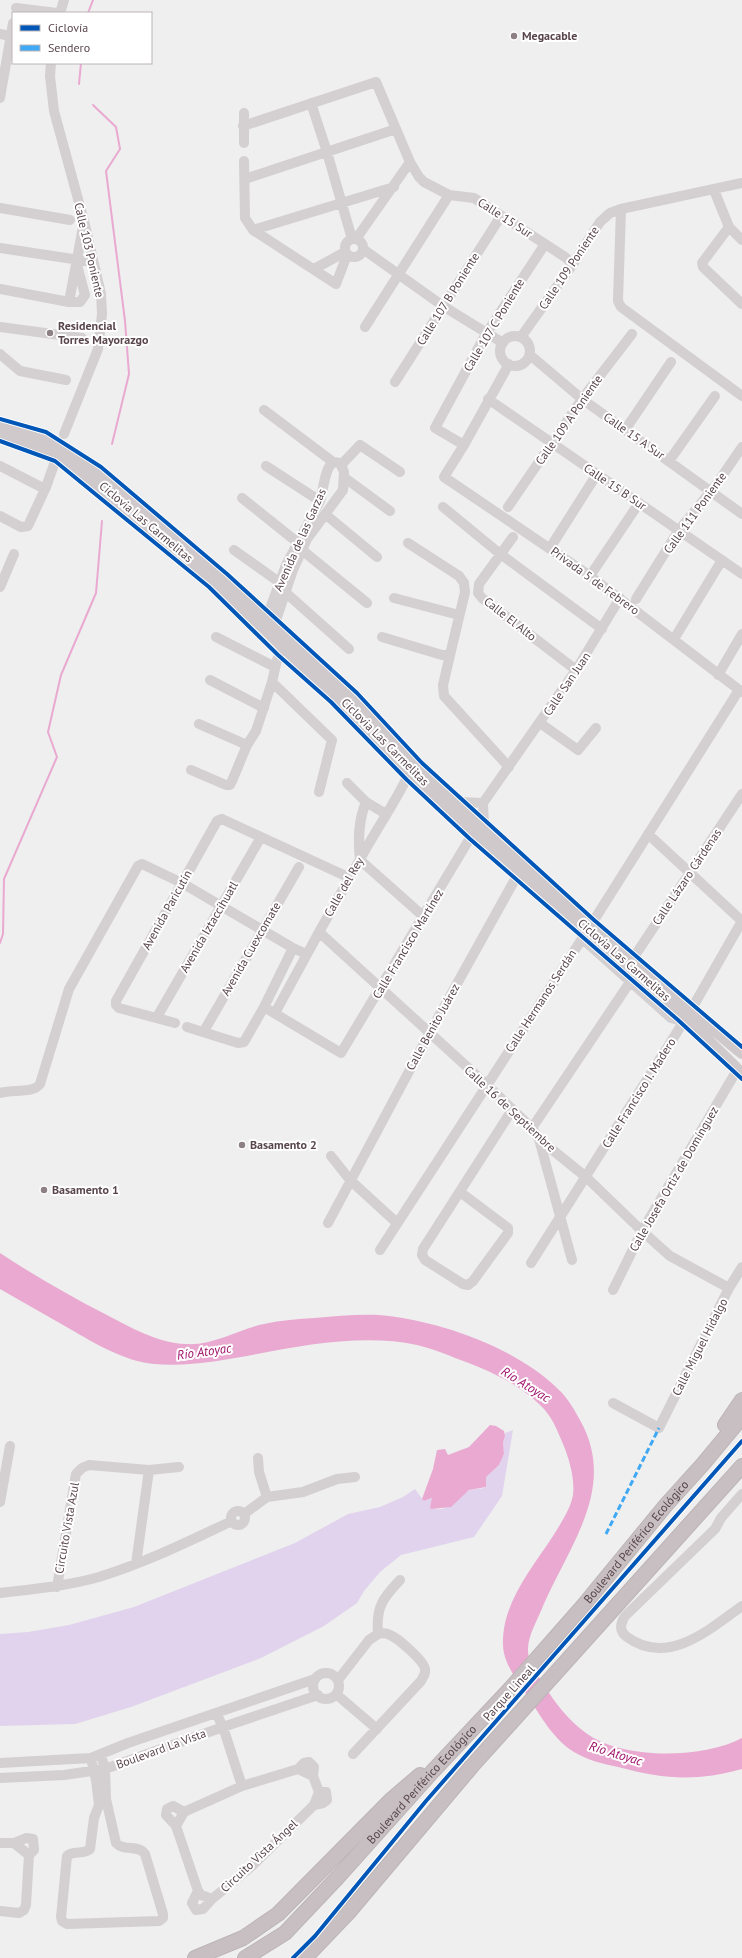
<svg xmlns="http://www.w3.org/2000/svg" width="742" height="1958" font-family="'PT Sans',sans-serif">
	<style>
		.green { fill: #e1d3ed }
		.water { fill: #e9a9d1 }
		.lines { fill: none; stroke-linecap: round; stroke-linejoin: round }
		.stream { stroke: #e9a9d1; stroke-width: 2 }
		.highway-casing { stroke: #bdb4b6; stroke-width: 16 }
		.minor { stroke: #d4cfd0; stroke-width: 10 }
		.major { stroke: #cfc9cb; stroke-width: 12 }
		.highway { stroke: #c7bfc1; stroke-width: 14 }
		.quiet { stroke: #3fa9f5; stroke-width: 3; stroke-dasharray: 6 3; stroke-linecap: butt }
		.cycleway-casing { stroke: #fff; stroke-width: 6 }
		.cycleway { stroke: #0057b8; stroke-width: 4 }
		.poi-dot { fill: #8d8185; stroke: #fff; stroke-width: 1.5 }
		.labels { text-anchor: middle; stroke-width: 4; stroke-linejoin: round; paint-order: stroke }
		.poi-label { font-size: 12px; font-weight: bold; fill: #59464d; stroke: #fff; text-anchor: start }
		.street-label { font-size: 12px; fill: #59464d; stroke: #fff }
		.water-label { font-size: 13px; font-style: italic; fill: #a0126b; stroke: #fff }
	</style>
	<rect width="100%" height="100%" fill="#eeefee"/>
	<path class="green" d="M513 1430 502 1496 474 1537 401 1555 380 1572 364 1591 357 1603 324 1626 261 1658 131 1707 75 1724 0 1726V1634L28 1632 69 1625 134 1607 295 1543 348 1514 380 1507 403 1497 415 1489 424 1501 433 1498 430 1507C448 1515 455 1499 468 1491 473 1488 480 1490 486 1487V1477L499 1465 504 1454 503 1442 505 1433Z"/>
	<path class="water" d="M0 1253C35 1276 68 1295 105 1314 130 1327 157 1343 186 1344 213 1346 238 1329 264 1324 281 1320 298 1319 315 1318 337 1316 358 1314 379 1315 437 1320 516 1347 558 1389 568 1398 575 1411 581 1422 617 1488 569 1546 543 1606 538 1619 528 1635 528 1649 527 1661 538 1675 544 1685 555 1703 569 1721 586 1733 622 1760 703 1759 742 1738V1769C695 1782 664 1779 618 1767 603 1764 587 1760 574 1752 553 1739 540 1715 527 1695 517 1680 503 1663 503 1644 502 1603 532 1568 553 1536 561 1523 570 1510 573 1495 575 1479 569 1458 563 1444 558 1432 553 1419 544 1409 524 1387 493 1372 466 1362 450 1356 434 1349 417 1345 367 1334 307 1344 257 1354 223 1360 189 1367 154 1364 124 1361 96 1344 70 1329 47 1316 23 1302 0 1289Z
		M490 1425 496 1426 504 1431 505 1436 503 1442 504 1454 499 1465 486 1477V1487L469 1490 451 1507 431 1509 430 1507 432 1498 424 1501 422 1499 433 1469 437 1450 445 1449 448 1455 469 1447Z"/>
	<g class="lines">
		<path class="stream" d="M88 13 93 0
			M79 84 81 63
			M93 105 116 127 120 149 106 171 125 321 129 374 112 444
			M0 943 3 934 4 879 57 757 48 732 61 675 96 593 102 521"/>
		<g class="highway-casing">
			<g id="highway">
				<path d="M725 1425 742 1400"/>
				<path d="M195 1958 243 1938 278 1914 392 1799 420 1775"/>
				<path id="s1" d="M245 1958 285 1933 338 1877 432 1772 510 1689 583 1606 666 1505 703 1464 742 1417"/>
				<path d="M305 1958 348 1913 472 1766 742 1466"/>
			</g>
		</g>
		<path class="minor" d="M16 8 57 13
			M60 13 64 0
			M0 34 10 36
			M51 63 50 76 54 111 84 221 101 294 102 314 98 349 64 434
			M0 98 13 23
			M311 103 327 152 352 239
			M244 113V143
			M243 126 376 82 410 162 419 177 424 182 449 195 474 198 565 257 573 264
			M244 161 245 218 253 230 336 284 347 255
			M245 179 396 129
			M714 190 729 227 742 240
			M0 208 70 220
			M621 209 618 301 621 307 742 396
			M729 227 702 263 703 267 742 304
			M253 230 394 187
			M356 239 410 162
			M345 248a9 9 0 1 1 18 0a9 9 0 1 1-18 0Z
			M0 248 93 262
			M363 249 443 306 503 343
			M314 269 345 252
			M0 289 69 302H80L85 295 76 261
			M69 302 83 227
			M0 327 82 338
			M365 327 449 195
			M500 351a15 15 0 1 1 30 0a15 15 0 1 1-30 0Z
			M521 337 573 264 600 222 610 213 621 209 742 183
			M0 354 20 371 66 380
			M530 355 582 399 742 514
			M509 364 464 445 444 477 590 576 742 692
			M395 382 501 216
			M488 399 742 574
			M264 410 333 462
			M625 430 671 362
			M464 445 435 428 486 334 545 244
			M669 461 715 396
			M342 464 360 445 400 472
			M0 466 45 489
			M266 466 320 501
			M345 478 390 511
			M242 498 297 542
			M443 507 499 553 602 629
			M508 507 582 399 632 334
			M325 514 377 557
			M0 516 21 527 28 526 46 487 57 456
			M513 537 479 584 478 593 482 598 576 670
			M550 548 597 474
			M234 550 279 582
			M302 550 367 603
			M590 576 639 503
			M0 587 14 554
			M285 592 349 649
			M394 598 459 615
			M636 599 679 530 716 485 742 447
			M264 625 286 565 320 501C324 489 324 469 333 462L340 463 344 472 343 490 307 539 293 570 272 632
			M216 637 275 667
			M382 637 442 655H450L465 592 464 583 459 576 408 543
			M674 639 722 560
			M450 655 443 685 444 696 509 767
			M718 675 742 634
			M210 680 264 708
			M272 682 332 740 319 792
			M540 723 578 750 596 728
			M199 724 247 745
			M191 770 226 785H230L232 781 247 745 256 731 272 682 277 660 286 640
			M347 783 366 802 386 814
			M366 802C358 821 358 840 360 860L423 916
			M458 802 483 803 484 828
			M483 803 576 670 620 598
			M648 834 742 921
			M319 932 487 1085 532 1128 539 1139 586 1177 642 1231 670 1256 729 1288
			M585 932V941L671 1018 678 1020 685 1018
			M632 960 742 794
			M264 1007 341 1053 473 833
			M275 1013C305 957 336 901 368 845 383 819 401 793 413 765
			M157 1017 261 837
			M175 1023 119 1008 116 1005V1001L217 821 222 819 350 878
			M187 1027 238 1043 244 1042 264 1007 293 948
			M204 1031 299 867
			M0 1093C12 1089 33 1094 40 1084L69 989 138 866 142 864 182 883 293 948 306 954
			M532 1128 630 982
			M539 1139 572 1260
			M331 1156 350 1180 397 1223
			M460 1192 508 1228V1233L473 1281 468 1285 463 1284 425 1260 422 1255 423 1249 512 1110
			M328 1223 429 1034 518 874
			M380 1250 591 925 739 690
			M531 1263 691 1010 742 921
			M613 1290 642 1231 737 1070
			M613 1403 659 1428 729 1288 742 1267
			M258 1458 259 1472 267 1497
			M742 1494 721 1518 715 1529 625 1616C620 1624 619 1631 627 1637 668 1667 710 1629 742 1606
			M0 1502 10 1446
			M231 1518a7 7 0 1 1 14 0a7 7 0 1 1-14 0Z
			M244 1514 267 1497 303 1492 337 1479 355 1477
			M136 1564 149 1470
			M57 1587 76 1474 82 1468 89 1465 149 1470 179 1467
			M0 1593C33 1589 67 1586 99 1577 145 1563 189 1541 232 1521
			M378 1634C376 1607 382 1599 400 1580
			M313 1686a13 13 0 1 1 26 0a13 13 0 1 1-26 0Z
			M338 1680 369 1640 378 1634C382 1633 386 1633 390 1635 398 1638 424 1661 425 1669 426 1674 423 1677 421 1681L353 1754
			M336 1694 377 1729
			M216 1713 223 1727 242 1786
			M91 1758 96 1780 99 1805 94 1818 90 1849C84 1855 73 1850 67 1856L61 1917 62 1921 67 1924 159 1921 163 1918V1914L145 1854C138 1844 124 1852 116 1843L106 1799 105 1769 101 1755
			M0 1763 91 1758 128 1743 315 1679
			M298 1769 313 1776 319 1792 314 1805 252 1866 212 1899 201 1895 198 1891 176 1826 184 1812 242 1786Z
			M298 1769 304 1763 309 1762 314 1767 313 1776
			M0 1778 64 1775 105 1769 223 1727 318 1695
			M314 1805 323 1803 327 1800 326 1792H319
			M176 1826 166 1815 167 1809 173 1806 184 1812
			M0 1843H14L29 1855 26 1905 24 1910 19 1913 0 1911
			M14 1843 26 1838 33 1839 34 1850 29 1855
			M198 1891 192 1903 196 1910 203 1909 212 1899"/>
		<path class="major" d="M0 424C66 440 109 483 160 525 284 627 396 743 511 854 585 924 664 988 742 1053
			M0 436 44 450 69 464 219 588 263 627 473 833 518 874 685 1018 742 1074"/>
		<use href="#highway" class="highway"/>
		<path class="quiet" d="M606 1534 659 1428"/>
		<g class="cycleway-casing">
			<path id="cycleway" d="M0 419 46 432 101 467 227 574 357 693 422 763 594 920 742 1047
				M0 441 55 461 209 587 278 655 331 702 407 780 470 839 678 1020 742 1079
				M293 1958 315 1936 426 1801 742 1441"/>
		</g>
		<use href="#cycleway" class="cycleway"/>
	</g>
	<g class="poi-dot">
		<circle cx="514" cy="36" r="4"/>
		<circle cx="50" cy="333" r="4"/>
		<circle cx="242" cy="1145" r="4"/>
		<circle cx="44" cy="1190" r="4"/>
	</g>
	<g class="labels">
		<g class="poi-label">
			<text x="522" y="40">Megacable</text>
			<text x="58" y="330">Residencial<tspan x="58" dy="14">Torres Mayorazgo</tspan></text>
			<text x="250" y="1149">Basamento 2</text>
			<text x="52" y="1194">Basamento 1</text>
		</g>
		<g class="street-label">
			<text transform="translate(505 218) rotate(33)" y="4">Calle 15 Sur</text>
			<text transform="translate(89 250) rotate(77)" y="4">Calle 103 Poniente</text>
			<text transform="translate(569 268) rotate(-56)" y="4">Calle 109 Poniente</text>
			<text transform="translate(448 299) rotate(-58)" y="4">Calle 107 B Poniente</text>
			<text transform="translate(494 325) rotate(-59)" y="4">Calle 107 C Poniente</text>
			<text transform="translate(569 420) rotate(-55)" y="4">Calle 109 A Poniente</text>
			<text transform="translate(634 436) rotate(35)" y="4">Calle 15 A Sur</text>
			<text transform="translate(615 487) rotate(34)" y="4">Calle 15 B Sur</text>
			<text transform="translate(695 513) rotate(-54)" y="4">Calle 111 Poniente</text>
			<text transform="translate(146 522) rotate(40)" y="4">Ciclovia Las Carmelitas</text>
			<text transform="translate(300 540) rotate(-66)" y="4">Avenida de las Garzas</text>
			<text transform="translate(595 581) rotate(36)" y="4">Privada 5 de Febrero</text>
			<text transform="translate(510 619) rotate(38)" y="4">Calle El Alto</text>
			<text transform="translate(567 684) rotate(-56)" y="4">Calle San Juan</text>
			<text transform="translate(385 742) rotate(45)" y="4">Ciclovia Las Carmelitas</text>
			<text transform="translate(687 877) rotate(-56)" y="4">Calle Lázaro Cárdenas</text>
			<text transform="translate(344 887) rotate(-60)" y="4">Calle del Rey</text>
			<text transform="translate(167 910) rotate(-61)" y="4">Avenida Paricutín</text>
			<text transform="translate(209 927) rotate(-60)" y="4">Avenida Iztaccíhuatl</text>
			<text transform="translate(408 944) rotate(-59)" y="4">Calle Francisco Martínez</text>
			<text transform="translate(251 949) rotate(-60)" y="4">Avenida Cuexcomate</text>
			<text transform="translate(624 960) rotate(41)" y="4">Ciclovia Las Carmelitas</text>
			<text transform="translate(541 1001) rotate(-57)" y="4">Calle Hermanos Serdán</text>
			<text transform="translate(433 1027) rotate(-61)" y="4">Calle Benito Juárez</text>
			<text transform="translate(639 1093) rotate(-58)" y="4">Calle Francisco I. Madero</text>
			<text transform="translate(510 1109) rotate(43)" y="4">Calle 16 de Septiembre</text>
			<text transform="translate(674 1179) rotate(-60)" y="4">Calle Josefa Ortiz de Domínguez</text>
			<text transform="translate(700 1347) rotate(-63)" y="4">Calle Miguel Hidalgo</text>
			<text transform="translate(67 1528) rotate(-80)" y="4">Circuito Vista Azul</text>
			<text dy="4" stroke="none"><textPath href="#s1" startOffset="573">Boulevard Periférico Ecológico</textPath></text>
			<text transform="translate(509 1693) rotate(-48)" y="4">Parque Lineal</text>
			<text transform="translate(161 1749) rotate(-20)" y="4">Boulevard La Vista</text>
			<text dy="4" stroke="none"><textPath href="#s1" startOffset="249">Boulevard Periférico Ecológico</textPath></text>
			<text transform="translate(259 1856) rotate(-43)" y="4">Circuito Vista Ángel</text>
		</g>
		<g class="water-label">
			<text transform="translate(204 1351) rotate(-8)" y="5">Río Atoyac</text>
			<text transform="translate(526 1384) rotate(32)" y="5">Río Atoyac</text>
			<text transform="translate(616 1753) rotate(17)" y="5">Río Atoyac</text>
		</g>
	</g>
	<rect x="12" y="12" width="140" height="52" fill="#ffffff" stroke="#bdb5b8"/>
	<rect x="20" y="25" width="20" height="6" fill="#0057b8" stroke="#bdb5b8"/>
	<text x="48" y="32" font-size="12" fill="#59464d">Ciclovía</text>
	<rect x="20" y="45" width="20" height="6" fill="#3fa9f5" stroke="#bdb5b8"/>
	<text x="48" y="52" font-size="12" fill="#59464d">Sendero</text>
</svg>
